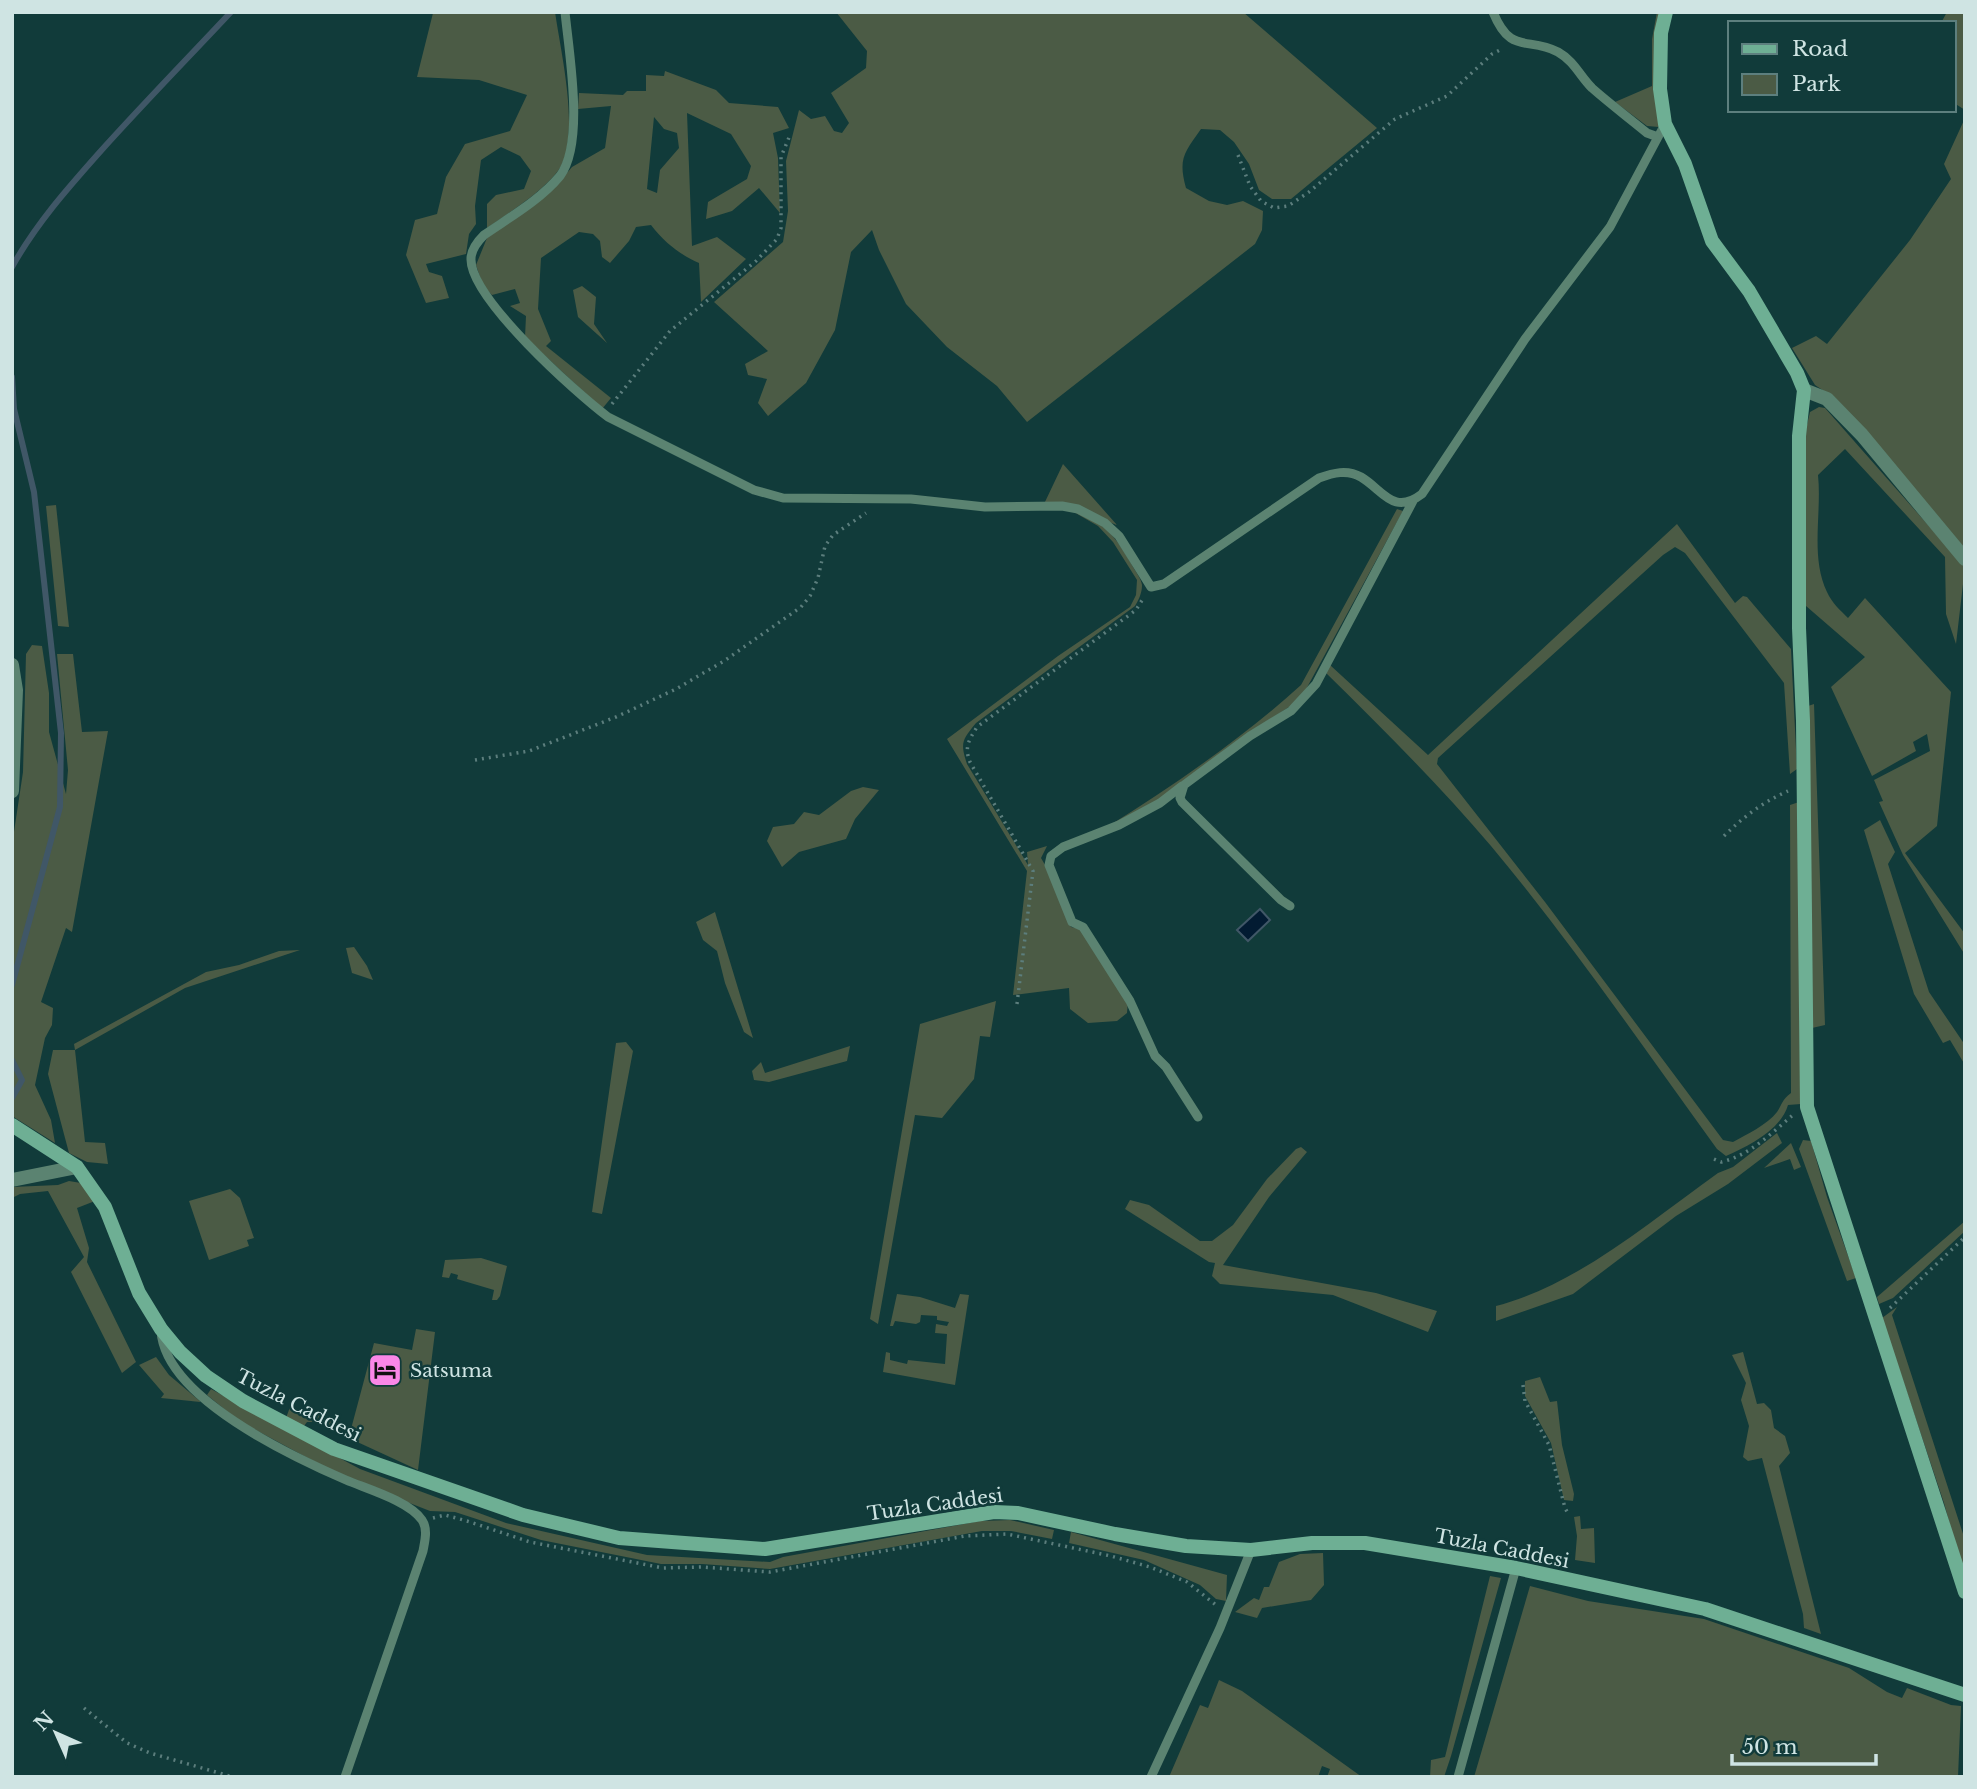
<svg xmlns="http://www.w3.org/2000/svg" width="1977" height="1789" font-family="'Libre Baskerville',serif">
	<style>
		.green { fill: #4b5b45; fill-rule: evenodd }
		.water { fill: #021b32; stroke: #405767; stroke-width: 2 }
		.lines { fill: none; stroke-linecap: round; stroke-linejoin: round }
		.stream { stroke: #405767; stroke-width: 6 }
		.path { stroke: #5c7e7d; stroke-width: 3.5; stroke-dasharray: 2 5; stroke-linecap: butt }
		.lane { stroke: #5b8371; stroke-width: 9 }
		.street { stroke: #5b8371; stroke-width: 14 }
		.secondary { stroke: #6eaf94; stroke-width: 14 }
		.labels { text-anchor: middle; stroke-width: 5; stroke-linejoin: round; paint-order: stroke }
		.poi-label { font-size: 19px; fill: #cfe4e3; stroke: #113b3a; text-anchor: start }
		.street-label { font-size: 19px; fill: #cfe4e3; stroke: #113b3a }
	</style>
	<rect width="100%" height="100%" fill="#113b3a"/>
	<path class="green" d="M555 12C561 53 578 124 563 162 554 185 507 214 487 228V204L496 195 524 189 531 171 520 156 501 147 481 160 475 206 476 224 469 234 466 254 426 264 429 272 442 276 449 298 426 303 406 255 415 220 437 214 446 177 465 144 510 131 527 95 479 80 417 77 433 13Z
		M836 12H1243L1377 128 1291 199H1272L1259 190 1249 164 1234 142 1220 130 1201 129C1184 153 1178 159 1186 188L1209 201 1227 205 1243 201 1263 211 1262 230 1255 244 1027 422 997 386 947 347 906 304 879 250 872 230 851 252 835 330 806 383 768 416 758 403 767 379 748 375 745 364 768 351 714 302 783 242 788 211 786 161 799 110 811 119 825 116 834 131 842 133 849 123 831 93 866 68 867 51Z
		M1657 12H1663L1659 127 1647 126 1615 102 1652 86V39Z
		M1947 12H1965V110L1954 103V23H1941Z
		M665 71 716 90 729 103 778 107 789 128 773 133 778 158 780 213 759 188 732 211 706 219 708 202 747 179 751 166 731 134 687 113 692 246 717 237 746 259 701 302 699 263C679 254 665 243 651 225L636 227 629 241 610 263 602 257 600 241 593 234 579 232 541 258 538 309 551 341 546 346 611 398 602 409 525 337 526 316 510 306 520 303 515 289 492 295 483 286 476 265 487 238 553 189 572 167 605 148 611 106 578 109 579 93 623 95 627 91H646V75L664 76ZM654 117 664 129 677 133 679 148 660 170 657 193 647 189Z
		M1965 118V549L1836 399 1815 385 1792 348 1816 336 1827 344 1910 240 1951 179 1944 164Z
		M582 286 596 297 594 324 607 343 578 317 573 290Z
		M1819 407 1825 408 1965 567 1956 644 1946 614 1945 557 1845 449 1818 475C1822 513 1810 557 1827 592 1832 603 1840 610 1848 618L1865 598 1951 692 1937 826 1905 853 1965 934V955L1903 855 1879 802 1883 801 1874 780 1930 751 1927 734 1913 742 1916 751 1872 776 1831 687 1865 657 1806 606 1805 433 1810 412Z
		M1063 464 1117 525 1103 520 1082 507 1044 504Z
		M56 505 69 627 58 626 46 506Z
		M1397 509 1403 511 1304 693 1292 705 1228 747 1158 802 1107 827C1173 786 1244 737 1301 685Z
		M1072 511C1101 516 1119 541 1132 565 1135 571 1141 578 1142 585 1142 593 1139 599 1135 606L976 723C962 740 960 743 967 764L1028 865 1027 852 1047 846 1041 858 1048 870 1071 927 1081 929 1128 1001 1127 1013 1117 1021 1088 1023 1070 1009 1069 988 1013 995 1027 871 947 739 1058 656 1130 607 1136 595 1137 580 1113 542 1098 526Z
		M1677 524 1735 603 1743 596 1747 597 1791 649 1797 769 1790 774 1784 683 1685 553 1675 547 1663 555 1438 758 1437 764 1545 902 1723 1140 1733 1142C1747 1134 1767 1125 1777 1112 1783 1103 1781 1101 1791 1093L1790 805 1799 802 1801 1104 1788 1105C1781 1130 1748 1146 1726 1156L1717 1149C1643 1047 1572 943 1491 846 1439 785 1383 729 1326 673L1330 665 1428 755Z
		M32 645 42 646 49 693V732L66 794 68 770 57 654H73L82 732 108 731 72 932 66 928 41 1002 53 1008 52 1025 45 1038 35 1085 51 1120 55 1143 12 1116V845L23 772 26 654Z
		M1814 704 1825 1025 1812 1028 1808 706Z
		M863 787 879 790 855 819 846 839 799 852 782 867 767 841 773 827 794 824 804 812 819 815 851 791Z
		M1880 820 1895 852 1888 864 1929 992 1965 1045V1065L1950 1040 1943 1043 1914 994 1864 830Z
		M715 912 753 1038 744 1032 725 983 717 951 703 940 696 922Z
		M354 947 367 966 373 980 352 973 346 948Z
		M300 950 185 988 75 1050 85 1142 105 1143 108 1164 87 1162 69 1153 48 1074 53 1050H75L74 1044 206 972 239 965 279 951Z
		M996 1001 990 1037 980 1036 974 1079 942 1118 915 1115 878 1324 870 1319 920 1024Z
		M626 1042 633 1051 602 1214 592 1212 616 1043Z
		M850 1046 847 1061 769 1082 754 1080 752 1071 761 1062 765 1073Z
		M1777 1133 1782 1143 1728 1184 1676 1216 1573 1294 1496 1321V1306C1579 1284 1649 1222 1718 1173L1733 1167Z
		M1803 1140 1811 1141 1827 1197 1856 1278 1847 1281 1799 1149Z
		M1791 1143 1801 1167 1794 1170 1790 1159 1764 1168Z
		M1301 1147 1307 1152 1269 1197 1223 1265 1376 1293 1437 1311 1428 1332 1333 1295 1220 1284 1212 1276 1215 1263 1209 1262 1125 1209 1130 1200 1149 1205 1200 1241H1212L1233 1225 1267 1179 1296 1149Z
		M69 1181 81 1183 95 1201 77 1208 89 1248 87 1262 136 1362 122 1373 71 1272 84 1257 48 1191 20 1194 12 1198V1187L58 1185Z
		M230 1189 240 1198 254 1238 247 1240 249 1246 209 1260 189 1201Z
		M1965 1221V1231L1893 1298 1879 1304 1877 1297Z
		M481 1258 507 1266 500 1296 497 1300H492L494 1290 457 1279 458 1275 451 1273 449 1278 442 1277 445 1260Z
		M897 1294 920 1297 955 1308 960 1294 969 1295 955 1385 883 1372 886 1352 890 1353V1360L907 1364 908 1360 945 1364 947 1334 935 1333 936 1324 947 1326 949 1322 937 1320V1316L921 1315 920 1322 916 1324 895 1321 893 1326H890Z
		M1897 1307 1892 1315 1965 1540V1580L1944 1503 1882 1318Z
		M416 1329 435 1332 418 1470 314 1422H307L304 1426 286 1418 290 1407 306 1415H322L351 1429 374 1343 412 1350Z
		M1743 1352 1757 1404 1764 1403 1771 1410 1774 1428 1785 1436 1790 1453 1779 1466 1821 1634 1804 1628 1803 1614 1762 1458 1748 1461 1743 1457 1749 1426 1741 1400 1746 1383 1732 1355Z
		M156 1357 169 1375 201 1402 161 1398 164 1394 139 1365Z
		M1540 1377 1550 1402 1557 1401 1562 1445 1574 1494 1573 1501 1564 1500 1551 1443 1525 1396V1381Z
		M211 1389 360 1469 506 1523 647 1555 770 1562 783 1557 980 1521 1010 1520 1054 1530 1052 1539 1011 1531H982L770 1569 702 1564H661L541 1540 455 1512 430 1511 343 1477 239 1421 207 1395Z
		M1580 1516 1581 1529 1594 1528 1595 1563 1575 1560 1577 1536 1574 1517Z
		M1071 1532 1227 1575 1226 1601 1216 1599 1200 1585 1144 1560 1069 1543Z
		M1323 1553 1324 1585 1311 1600 1262 1608 1257 1618 1235 1612 1254 1598 1259 1600 1264 1587H1269L1279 1562 1300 1554Z
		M1490 1576 1501 1578 1451 1756 1444 1777H1430L1431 1760 1445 1757Z
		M1530 1586 1588 1601 1704 1619 1849 1668 1887 1692 1902 1698 1907 1688 1951 1705 1961 1706 1958 1777H1474Z
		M1219 1680 1242 1691 1362 1777H1327L1330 1769 1322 1766 1318 1777H1169L1200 1705 1208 1708Z"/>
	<path class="water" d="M1260 909 1270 920 1248 941 1237 930Z"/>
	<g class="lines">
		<path class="stream" d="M12 267C36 224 67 189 99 153 142 105 187 59 231 12
			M12 377 14 409 34 492 61 733 60 807 12 985
			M12 1060 22 1080 12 1098"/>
		<path class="path" d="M1238 155 1250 186 1261 201 1274 208 1288 206 1309 192 1395 119 1447 96 1492 54 1502 49
			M612 404 670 331 756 261 777 239 781 228V157L790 135
			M475 760 529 751 616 717 676 689 724 661 801 607 810 596 818 578 825 546 833 535 866 513
			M1724 836C1743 817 1763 802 1788 791
			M1017 1004 1033 871 970 762C964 747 969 740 977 727L1136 610 1144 597
			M1714 1159 1721 1162C1749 1156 1773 1132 1794 1114
			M1890 1308 1965 1237
			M1523 1385 1525 1401 1549 1445 1565 1508 1569 1515
			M433 1518 445 1515 467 1521 530 1542 663 1568 701 1567 770 1572 965 1536 1007 1534 1111 1556 1150 1567 1187 1582 1216 1605
			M84 1708 127 1743 150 1753 233 1777"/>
		<path class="lane" d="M565 12C569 53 585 143 560 176 540 200 510 217 484 235 478 241 471 250 471 259 470 298 576 393 608 417L754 490 783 498 911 499 985 507 1062 506 1078 509 1105 523 1119 536 1151 587 1164 584 1319 478C1333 473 1347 469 1361 477 1383 490 1393 516 1422 494L1525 339 1610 227 1665 124
			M1493 12C1511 56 1528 36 1558 52 1574 61 1580 76 1592 88 1610 104 1629 118 1647 133L1658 137
			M1182 786 1160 803 1119 825 1063 847 1051 856 1049 865 1072 922 1083 927 1130 1001 1155 1056 1166 1067 1198 1117
			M1290 906 1281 900 1182 802 1180 798 1184 785 1250 736 1291 711 1316 684 1413 501
			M161 1331C165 1397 291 1456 346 1480 367 1489 409 1501 422 1520 428 1529 425 1540 423 1551L345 1777
			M1151 1777 1220 1628 1251 1550
			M1458 1777 1516 1568"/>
		<path class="street" d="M1804 390 1827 399 1862 435 1965 559
			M12 665 16 690 12 791
			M12 1180 77 1167"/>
		<path class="secondary" d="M1666 12 1661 33 1660 89 1665 124 1685 164 1712 241 1749 291 1797 373 1804 390 1799 436V628L1803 721 1807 1107 1965 1592
			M12 1125 77 1167 105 1207 139 1293 161 1329 180 1352 206 1376 243 1401 334 1449 523 1515 619 1538 765 1549 994 1512 1018 1513 1115 1534 1186 1546 1251 1550 1312 1543H1365L1516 1568 1705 1609 1965 1695"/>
	</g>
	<defs>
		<g id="hotel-square" transform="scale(1.75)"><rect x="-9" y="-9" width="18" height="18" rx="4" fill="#fa87e7" stroke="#113b3a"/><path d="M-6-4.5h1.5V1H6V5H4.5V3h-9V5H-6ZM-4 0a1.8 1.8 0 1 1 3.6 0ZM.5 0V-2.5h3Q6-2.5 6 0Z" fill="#111"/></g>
	</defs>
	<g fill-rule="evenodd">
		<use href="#hotel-square" x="385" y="1370"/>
	</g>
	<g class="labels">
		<g class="poi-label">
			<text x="410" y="1377">Satsuma</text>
		</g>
		<g class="street-label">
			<text transform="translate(299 1405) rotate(27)" y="7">Tuzla Caddesi</text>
			<text transform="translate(935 1504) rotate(-8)" y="7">Tuzla Caddesi</text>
			<text transform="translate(1502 1548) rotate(11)" y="7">Tuzla Caddesi</text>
		</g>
	</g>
	<rect width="1977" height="1789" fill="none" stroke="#cfe4e3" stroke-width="28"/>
	<rect x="1728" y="21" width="228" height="91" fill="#113b3a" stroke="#5d7f7e" stroke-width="2"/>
	<rect x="1742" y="44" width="35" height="10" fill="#6eaf94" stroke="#5d7f7e" stroke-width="2"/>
	<text x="1792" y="56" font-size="21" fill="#cfe4e3">Road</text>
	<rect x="1742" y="74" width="35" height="21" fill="#4b5b45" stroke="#5d7f7e" stroke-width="2"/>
	<text x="1792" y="91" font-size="21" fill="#cfe4e3">Park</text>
	<g transform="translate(56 1733) rotate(315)" stroke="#113b3a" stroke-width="5" paint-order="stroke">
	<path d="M0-5L12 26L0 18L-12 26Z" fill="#cfe4e3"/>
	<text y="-10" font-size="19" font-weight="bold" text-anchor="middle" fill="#cfe4e3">N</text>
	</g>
	<path d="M1732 1754v10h144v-10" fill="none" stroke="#cfe4e3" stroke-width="3.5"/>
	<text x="1742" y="1754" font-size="21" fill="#cfe4e3" stroke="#113b3a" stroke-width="5" paint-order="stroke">50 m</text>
</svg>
